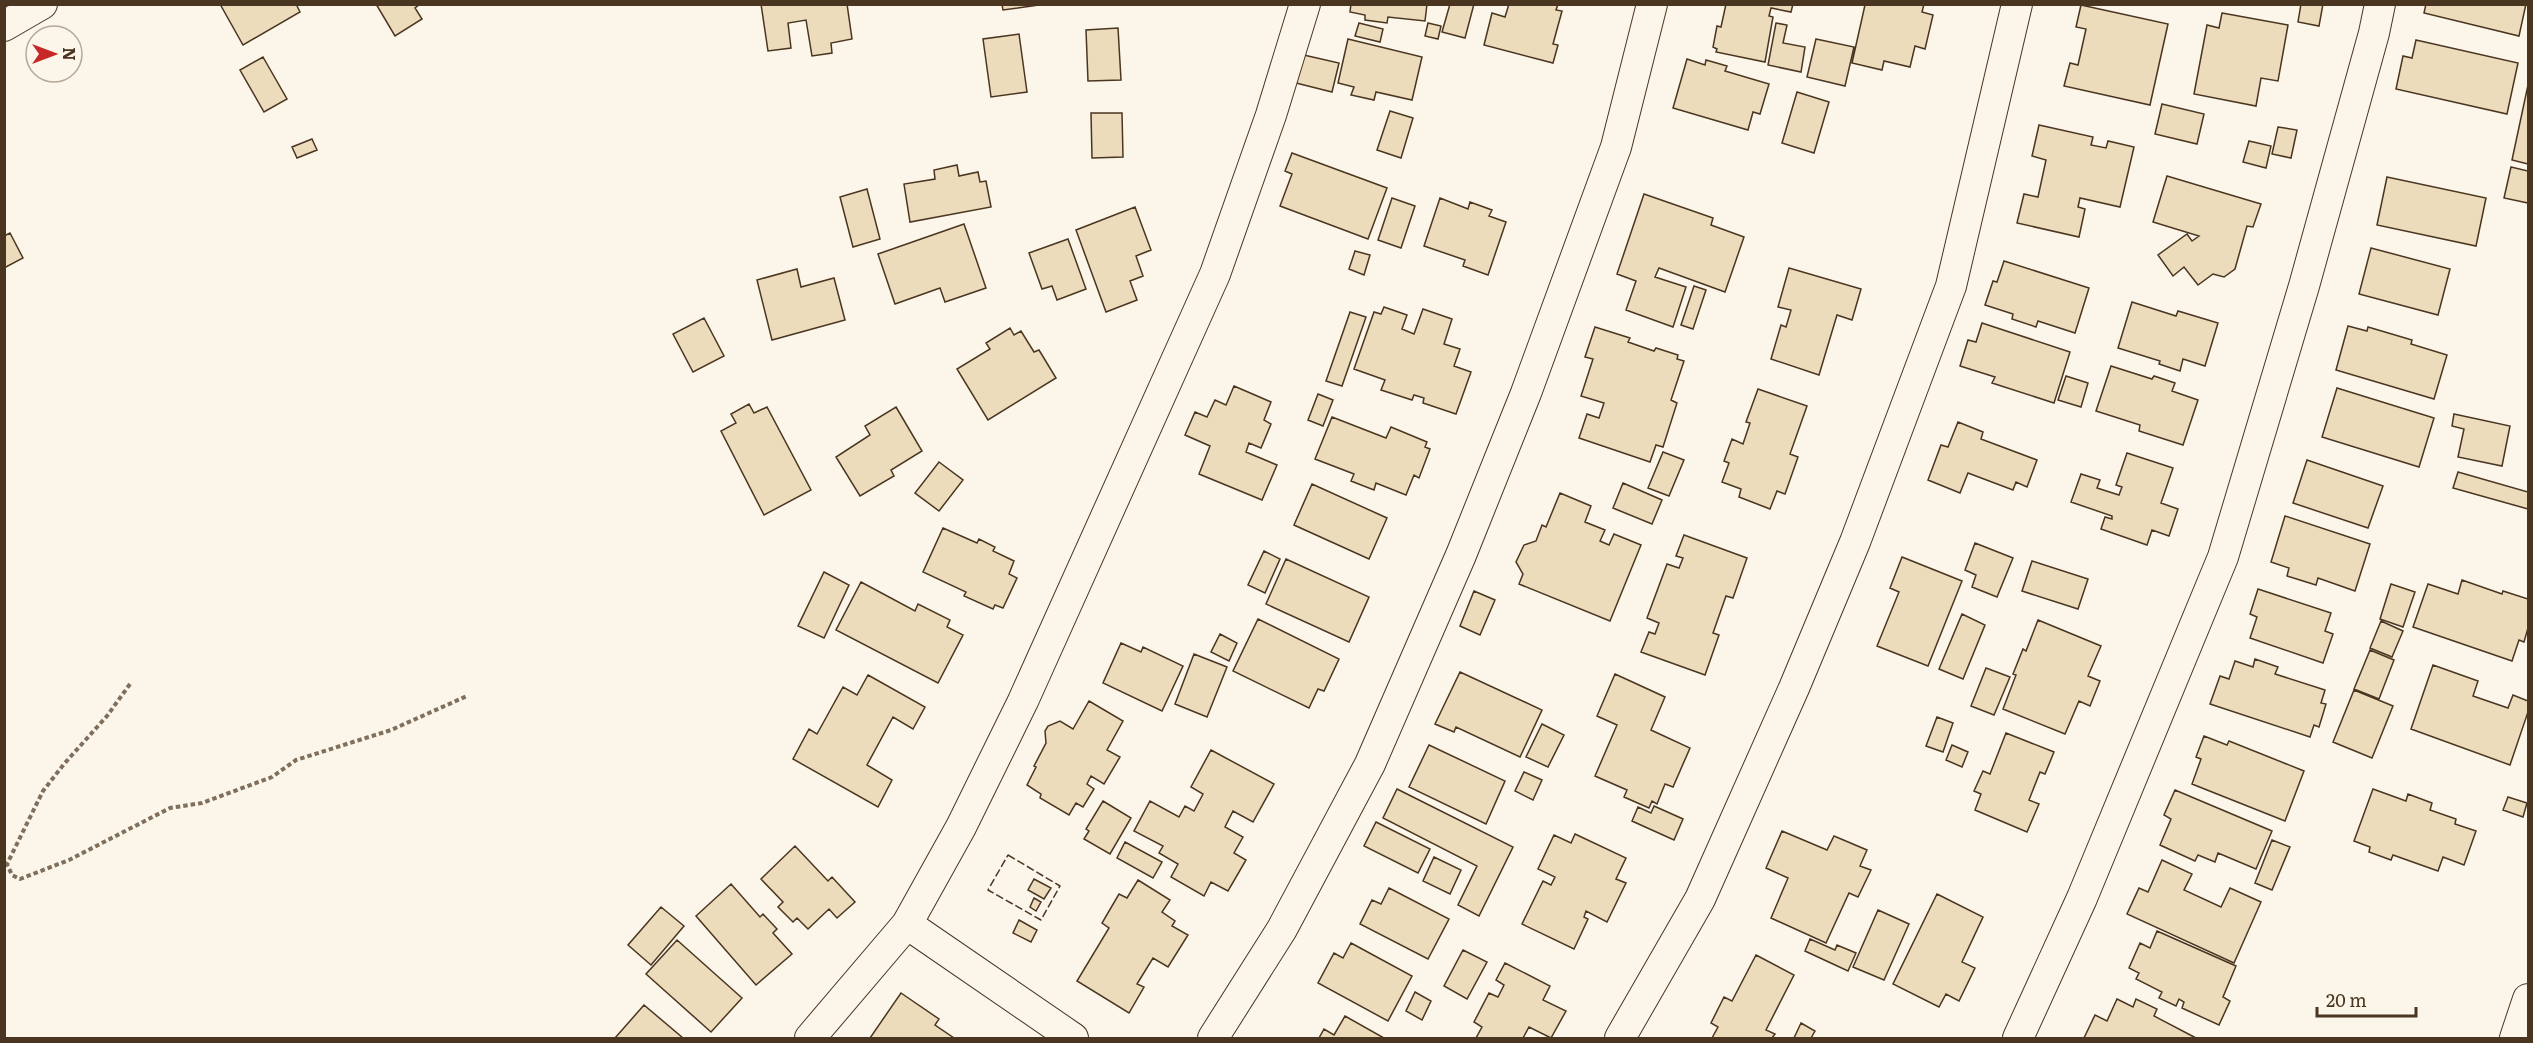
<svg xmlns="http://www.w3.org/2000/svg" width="2533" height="1043" font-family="Literata,serif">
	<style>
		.building { fill: #ecdcbc; stroke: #4a3520; stroke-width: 1.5 }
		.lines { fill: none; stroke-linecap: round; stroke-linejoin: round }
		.minor-casing { stroke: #4a3520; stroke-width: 32 }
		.path { stroke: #7f6f5c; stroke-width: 4; stroke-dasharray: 4.5 3; stroke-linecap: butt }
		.minor { stroke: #fbf6e9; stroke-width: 30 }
		.fence { stroke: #4a3520; stroke-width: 1.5; stroke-dasharray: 8 3; stroke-linecap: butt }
	</style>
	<rect width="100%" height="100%" fill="#fbf6e9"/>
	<path class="building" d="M220 4H299L297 6 300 12 243 45Z
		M376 4H420L415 8 422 19 395 36Z
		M761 4H847L852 39 831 43 832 53 812 56 806 20 788 23 791 48 768 51Z
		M1002 4H1046L1003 10Z
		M1351 4H1427L1425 21 1388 17 1387 23 1365 20V15L1350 12Z
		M1450 4H1474L1465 38 1442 32Z
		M1509 4H1558L1556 10 1562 11 1553 44 1558 45 1553 63 1484 45 1492 13 1505 17Z
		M1726 4H1793L1791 12 1771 8 1769 16 1773 17 1765 62 1716 52 1717 49 1713 47 1717 26 1721 27Z
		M1871 4H1924L1922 12 1933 15 1925 49 1915 46 1910 67 1884 61 1882 70 1852 63 1865 5Z
		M2301 4H2323L2319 26 2298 22Z
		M2426 4H2526L2519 36 2424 13Z
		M2081 5 2168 24 2150 105 2064 86 2070 63 2078 65 2086 29 2076 27Z
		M2222 13 2288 25 2278 81 2261 78 2256 106 2194 94 2207 25 2219 28Z
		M1359 23 1383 29 1380 42 1355 36Z
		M1428 23 1441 26 1438 39 1425 36Z
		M1776 23 1787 25 1783 43 1805 47 1801 72 1768 65Z
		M1118 28 1121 80 1088 81 1086 30Z
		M1019 34 1027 92 991 97 983 39Z
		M1348 39 1422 57 1412 100 1376 92 1374 100 1351 95 1354 87 1338 83Z
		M1816 39 1854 47 1845 86 1807 77Z
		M2416 40 2518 63 2507 114 2396 89 2403 56 2412 58Z
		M1295 53 1339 63 1332 92 1288 81Z
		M263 57 287 99 264 112 240 70Z
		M1687 59 1705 65 1706 60 1727 66 1725 71 1769 84 1760 114 1753 112 1748 130 1673 108Z
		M2528 85V164L2512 160Z
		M1797 92 1829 102 1814 153 1782 143Z
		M2162 104 2204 114 2197 144 2155 134Z
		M1390 111 1413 118 1401 158 1377 150Z
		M1091 113H1122L1123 157 1092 158Z
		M2039 125 2093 137 2091 145 2106 148 2108 141 2134 147 2120 207 2080 198 2078 207 2085 209 2079 237 2017 223 2024 194 2038 197 2046 160 2032 156Z
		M2278 127 2297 130 2291 158 2272 154Z
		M312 139 317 150 297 158 292 147Z
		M2249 141 2271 146 2266 168 2243 162Z
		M1292 153 1387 188 1368 239 1280 206 1292 174 1285 171Z
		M957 165 959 176 978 172 980 182 986 181 991 207 910 222 904 184 935 179 934 170Z
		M2511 167 2528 171V203L2504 198Z
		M2167 176 2261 204 2253 227 2247 226 2235 269 2224 277 2213 274 2198 285 2184 267 2173 276 2158 255 2187 234 2192 241 2199 236 2153 222Z
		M2387 177 2486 198 2476 246 2377 225Z
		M867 189 880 239 853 247 840 197Z
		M1644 194 1713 218 1711 225 1744 237 1725 292 1659 268 1655 277 1686 287 1673 327 1626 310 1636 281 1617 274Z
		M1392 198 1415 206 1401 248 1378 240Z
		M1440 198 1468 209 1470 202 1492 210 1489 216 1506 222 1488 275 1463 266 1465 260 1424 246Z
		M1135 207 1151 250 1136 256 1143 276 1130 281 1137 300 1106 312 1076 230Z
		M964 224 986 288 945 302 940 288 895 304 878 254Z
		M10 233 23 258 4 268V236Z
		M1068 239 1086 289 1057 300 1052 286 1042 289 1029 253Z
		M2371 248 2450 269 2438 315 2359 294Z
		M1355 251 1370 255 1364 275 1349 269Z
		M2004 261 2089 288 2075 333 2038 321 2036 327 2012 319 2013 314 1985 305 1993 281 1997 282Z
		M1789 268 1861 289 1852 320 1837 315 1819 375 1771 359 1781 325 1786 327 1791 310 1778 307Z
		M797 269 801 287 834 278 845 320 772 340 757 280Z
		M1694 286 1706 290 1693 329 1681 325Z
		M2132 302 2176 316 2178 311 2218 323 2205 366 2183 359 2180 371 2159 364 2160 361 2118 348Z
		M1384 307 1407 315 1402 329 1414 334 1423 309 1452 319 1444 344 1460 349 1454 366 1471 372 1456 414 1423 403 1424 398 1414 395 1412 400 1381 390 1385 380 1354 369 1374 312 1381 314Z
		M1350 312 1366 317 1342 386 1326 381Z
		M704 318 724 356 693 372 673 334Z
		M1982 323 2070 352 2054 403 1992 383 1995 377 1960 366 1968 340 1976 342Z
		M2348 326 2367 331 2368 327 2412 340 2411 344 2447 355 2434 399 2336 370Z
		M1595 327 1630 338 1628 342 1654 351 1656 348 1678 355 1677 359 1684 361 1671 400 1677 403 1663 447 1656 445 1650 462 1579 438 1587 414 1599 418 1604 403 1581 396 1593 359 1585 357Z
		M1010 328 1014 335 1021 331 1034 352 1039 350 1056 378 988 420 957 369 990 349 986 343Z
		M2111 366 2152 379 2154 376 2175 383 2172 391 2198 400 2183 445 2139 431 2140 425 2096 411Z
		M2066 376 2088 383 2081 407 2058 400Z
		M1234 386 1271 402 1264 420 1271 424 1261 448 1249 443 1246 452 1277 465 1262 500 1199 474 1210 446 1185 435 1195 412 1207 417 1215 400 1226 405Z
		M2337 388 2434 418 2419 467 2322 437Z
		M1758 389 1807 406 1790 454 1798 457 1785 494 1777 491 1770 509 1739 497 1741 489 1722 482 1729 463 1724 461 1732 439 1743 444 1750 423 1746 422Z
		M1318 394 1333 400 1323 426 1308 420Z
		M749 404 754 413 767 407 811 490 764 515 721 431 736 423 731 414Z
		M896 407 922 451 891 470 894 476 860 496 836 457 870 435 865 426Z
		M2454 414 2510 426 2502 466 2458 457 2464 429 2452 426Z
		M1332 417 1386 438 1391 427 1427 442 1425 447 1430 449 1419 478 1414 475 1406 495 1376 483 1374 490 1351 481 1354 474 1315 459Z
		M1958 422 1983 432 1981 439 2037 460 2027 487 2016 482 2013 490 1968 473 1960 493 1928 480 1941 445 1948 447Z
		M1663 452 1684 460 1669 496 1648 488Z
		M2127 453 2173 468 2161 503 2178 509 2169 536 2152 530 2147 545 2101 529 2105 517 2112 519V516L2071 502 2081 474 2100 480 2097 488 2119 495 2122 487 2116 485Z
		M2307 460 2383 486 2368 528 2293 503Z
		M939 462 963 480 939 511 915 493Z
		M2458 472 2528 492V509L2453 488Z
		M1623 483 1662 500 1652 524 1613 508Z
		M1312 484 1387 518 1369 559 1294 525Z
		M1560 493 1591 506 1585 522 1605 530 1600 541 1609 545 1614 534 1641 545 1610 621 1519 584 1523 574 1516 562 1524 545 1536 541 1542 525 1546 527Z
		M2285 516 2370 544 2355 591 2318 578 2316 585 2287 576 2289 568 2271 562Z
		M943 528 977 543 979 539 995 547 993 551 1014 561 1009 574 1017 578 1003 608 995 605 993 609 964 596 966 592 923 572Z
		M1684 535 1747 558 1733 598 1726 596 1713 633 1719 635 1705 675 1641 652 1649 632 1655 634 1659 623 1647 618 1667 564 1679 568 1683 558 1676 556Z
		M1975 543 2013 558 1997 597 1972 587 1976 575 1965 570Z
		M1264 551 1280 559 1265 593 1248 585Z
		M1902 557 1962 581 1928 666 1877 646 1899 592 1890 588Z
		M1286 559 1369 597 1349 642 1266 604Z
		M2032 561 2088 579 2078 609 2022 591Z
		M824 572 849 585 824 638 798 626Z
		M2462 580 2502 594 2503 591 2528 599V628L2524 642 2519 640 2512 661 2413 627 2428 584 2458 594Z
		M861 582 915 611 918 604 950 620 947 627 963 635 938 683 836 630Z
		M2391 584 2415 592 2403 627 2380 619Z
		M2258 589 2331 613 2325 631 2333 634 2323 663 2250 638 2257 617 2250 614Z
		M1474 591 1495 600 1480 635 1460 626Z
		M1962 614 1985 625 1963 679 1939 669Z
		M1258 619 1339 659 1324 691 1318 689 1309 708 1233 671Z
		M2038 620 2101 646 2088 676 2100 681 2090 706 2079 701 2065 734 2003 709 2016 675 2013 674 2023 649 2026 651Z
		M2381 621 2403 631 2392 657 2370 648Z
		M1220 634 1237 643 1229 661 1211 652Z
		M1121 643 1141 652 1143 647 1183 666 1162 711 1103 683Z
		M2370 650 2394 660 2379 699 2354 689Z
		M1194 654 1227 667 1207 717 1175 704Z
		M2255 659 2278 667 2275 674 2325 690 2321 703 2326 704 2319 727 2314 725 2310 737 2210 704 2220 676 2229 679 2235 661 2253 667Z
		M2433 665 2478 681 2473 696 2508 708 2513 695 2528 701V712L2510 765 2411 729Z
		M1986 668 2010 677 1994 715 1971 706Z
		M1460 672 1542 710 1520 757 1456 727 1454 732 1435 724Z
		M1615 674 1665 697 1651 730 1690 748 1673 787 1665 784 1657 804 1652 801 1649 808 1624 797 1627 790 1595 776 1617 725 1597 716Z
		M868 675 925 707 913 729 893 717 867 765 892 780 878 807 793 759 809 729 817 734 843 687 857 695Z
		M2354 690 2393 706 2372 758 2333 742Z
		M1089 701 1123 721 1107 750 1120 757 1104 784 1091 776 1087 784 1094 789 1083 807 1076 803 1069 815 1040 798 1041 794 1027 785 1036 767 1034 766 1046 743 1045 731 1048 726 1060 721 1073 729Z
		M1937 717 1953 723 1943 752 1926 746Z
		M1542 724 1564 735 1548 767 1526 757Z
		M2006 733 2054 752 2045 774 2040 772 2029 800 2039 804 2027 832 1975 810 1981 794 1974 791 1983 771 1990 774Z
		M2204 736 2227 745 2229 741 2304 771 2285 821 2192 784 2201 759 2196 757Z
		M1429 745 1505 781 1486 824 1409 787Z
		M1952 745 1968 752 1962 767 1946 760Z
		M1211 750 1274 784 1253 822 1233 811 1225 827 1243 837 1234 853 1246 860 1228 891 1211 882 1204 896 1171 877 1178 864 1159 853 1163 846 1134 831 1150 801 1179 817 1185 806 1194 811 1203 794 1191 787Z
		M1524 772 1542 780 1533 800 1515 791Z
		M1397 789 1513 847 1479 916 1458 905 1477 866 1383 818Z
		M2373 789 2406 801 2408 794 2432 803 2430 810 2456 819 2455 824 2476 831 2464 865 2443 857 2438 871 2393 855 2391 860 2369 852 2370 847 2354 841Z
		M2175 790 2272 831 2256 869 2218 853 2215 862 2198 855 2195 861 2160 845 2171 819 2164 815Z
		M2508 797 2527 803 2523 817 2503 810Z
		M1103 801 1131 818 1110 854 1084 839 1089 831 1086 829Z
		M1654 806 1683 819 1674 840 1632 821 1638 807 1651 813Z
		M1376 822 1430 849 1418 873 1364 846Z
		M1782 831 1827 850 1834 836 1867 850 1860 866 1871 870 1858 897 1849 893 1826 943 1771 918 1788 878 1766 868Z
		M1575 834 1626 858 1616 879 1626 883 1607 922 1586 911 1584 917 1588 919 1574 949 1522 924 1543 881 1551 885 1555 877 1538 869 1554 835 1571 843Z
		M2272 840 2290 847 2272 890 2255 883Z
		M1125 842 1162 862 1153 878 1117 858Z
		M795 846 828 881 832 877 855 902 837 918 829 909 808 929 797 918 793 922 778 907 783 902 761 879Z
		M1434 857 1461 870 1450 894 1423 881Z
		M2162 860 2192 874 2184 890 2221 907 2230 888 2261 902 2234 963 2127 914 2139 888 2148 892Z
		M1034 879 1051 888 1044 899 1028 890Z
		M1138 880 1170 900 1162 912 1175 921 1172 926 1188 935 1168 967 1153 958 1137 984 1144 987 1129 1013 1077 981 1109 928 1102 923 1119 894 1127 898Z
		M731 884 760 917 763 914 777 929 773 933 792 954 756 985 696 916Z
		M1389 888 1449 919 1428 959 1360 924 1372 900 1381 904Z
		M1937 894 1983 917 1962 962 1975 968 1959 1001 1946 994 1939 1007 1893 984Z
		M1034 898 1041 902 1036 911 1030 907Z
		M661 907 684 926 651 965 628 945Z
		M1878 910 1909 924 1884 980 1853 967Z
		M1019 920 1037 930 1031 942 1013 933Z
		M2157 931 2236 966 2223 997 2230 1001 2219 1025 2182 1008 2184 1002 2179 999 2176 1006 2159 998 2162 992 2136 979 2139 973 2129 968 2140 943 2150 948Z
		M1810 939 1835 950 1837 945 1856 953 1848 971 1805 951Z
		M677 940 742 998 711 1032 646 974Z
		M1351 943 1412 976 1388 1021 1318 983 1334 953 1343 958Z
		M1463 950 1487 962 1467 999 1444 986Z
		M1756 955 1794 975 1766 1030 1775 1034 1772 1038H1712L1718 1027 1711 1023 1724 997 1732 1001Z
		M1505 963 1550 986 1543 1000 1566 1011 1551 1038 1529 1027 1523 1038H1476L1482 1027 1474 1022 1489 993 1498 997 1504 985 1496 980Z
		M1415 992 1431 1001 1422 1020 1406 1011Z
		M901 993 939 1019 935 1025 954 1038H870Z
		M2117 999 2133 1007 2136 999 2157 1009 2154 1016 2196 1038H2084L2095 1015 2107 1021Z
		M644 1005 683 1038H615Z
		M1345 1016 1384 1038H1319L1324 1029 1334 1035Z
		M1801 1023 1815 1031 1811 1038H1794Z"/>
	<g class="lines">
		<g class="minor-casing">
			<path id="minor" d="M4 26 42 4
				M907 924 1073 1038
				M810 1038 907 924 961 827 1023 701 1215 274 1271 115 1305 4
				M1213 1038 1282 929 1370 764 1461 555 1526 393 1616 147 1652 4
				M1620 1038 1700 899 1794 688 1855 542 1951 286 2017 4
				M2018 1038 2082 898 2223 557 2304 286 2374 33 2380 4
				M2515 1038 2528 999"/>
		</g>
		<path class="path" d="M130 684 107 716 64 764 43 791 7 864 12 875 20 879 69 860 170 808 202 803 272 777 296 760 391 730 467 696"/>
		<use href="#minor" class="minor"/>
		<path class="fence" d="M1008 855 1060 886 1041 920 988 890Z"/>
	</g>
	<rect width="2533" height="1043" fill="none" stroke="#4a3520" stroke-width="12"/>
	<g transform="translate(54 54) rotate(90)"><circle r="28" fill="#fbf6e9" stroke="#b4a999" stroke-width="1.5"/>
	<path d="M0-4.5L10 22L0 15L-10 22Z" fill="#c62828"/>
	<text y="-9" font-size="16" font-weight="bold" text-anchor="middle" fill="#4a3520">N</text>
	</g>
	<path d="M2317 1007v9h99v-9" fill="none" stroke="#4a3520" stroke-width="3"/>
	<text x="2326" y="1007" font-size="18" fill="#4a3520" stroke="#fbf6e9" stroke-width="4.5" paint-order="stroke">20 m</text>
</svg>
